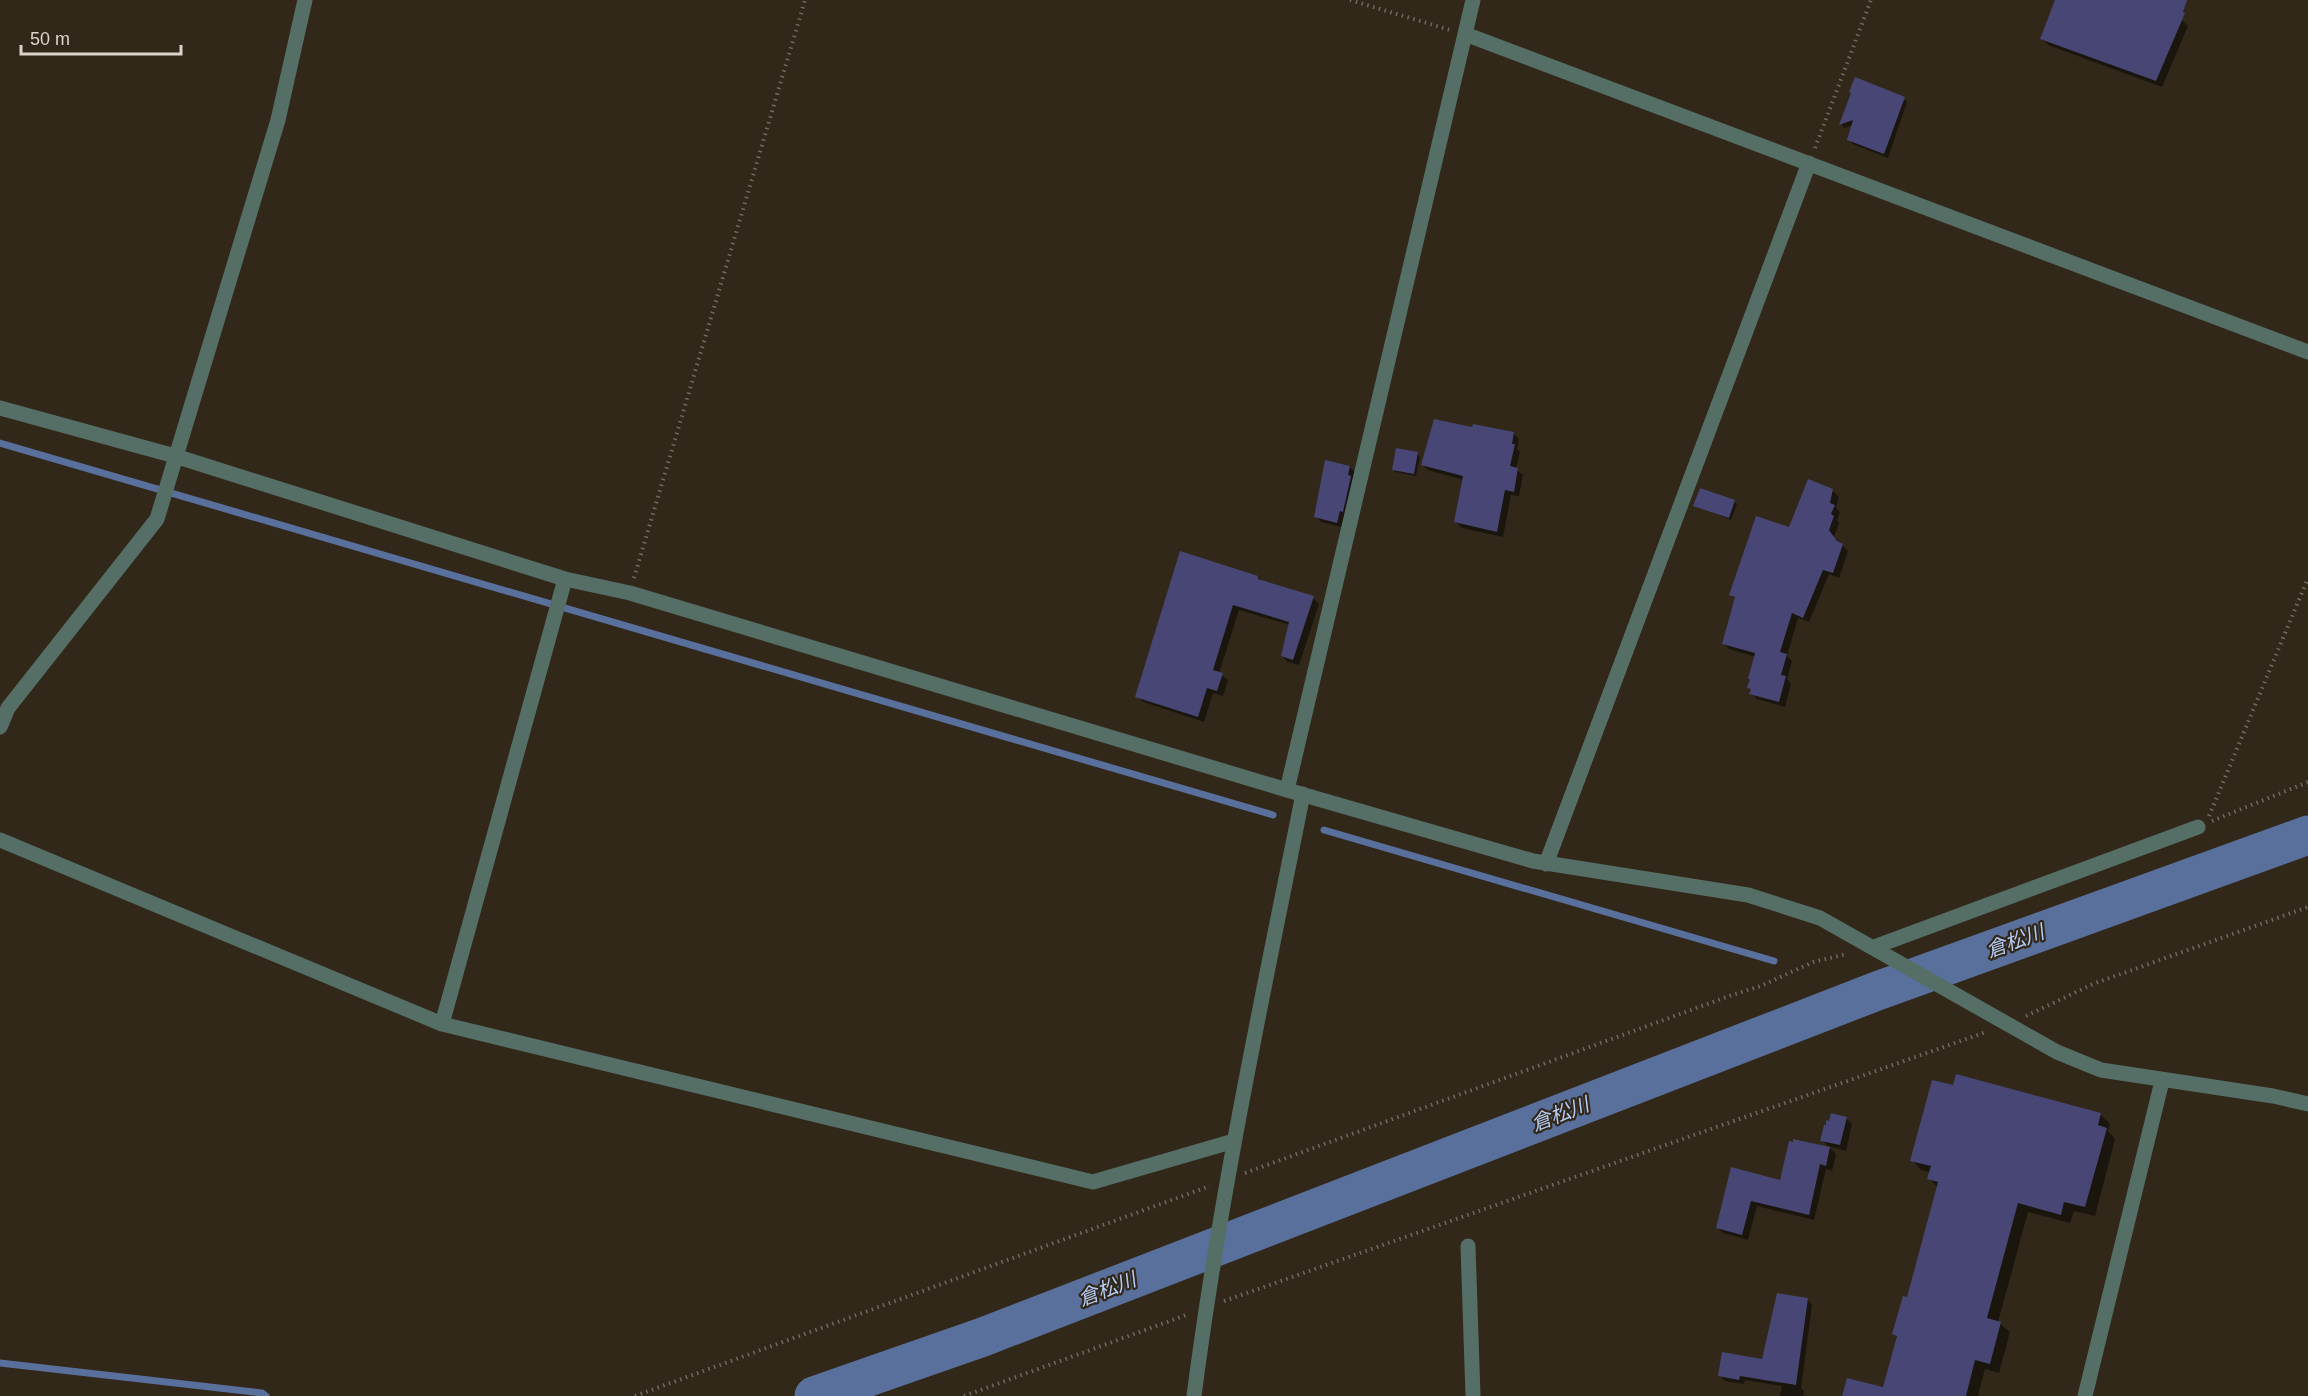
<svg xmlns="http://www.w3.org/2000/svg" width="2308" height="1396" font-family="Arial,'Noto Sans JP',sans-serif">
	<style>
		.shadow { fill: #0007 }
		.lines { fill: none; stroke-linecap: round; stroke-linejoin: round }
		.stream { stroke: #59709d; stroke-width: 7 }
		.river { stroke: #59709d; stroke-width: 39 }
		.building { fill: #474675 }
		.path { stroke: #716a5e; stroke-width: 4; stroke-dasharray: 1.5 4.5; stroke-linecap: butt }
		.minor { stroke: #556f66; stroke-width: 15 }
		.labels { text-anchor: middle; stroke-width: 4.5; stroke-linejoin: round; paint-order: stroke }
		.water-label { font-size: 20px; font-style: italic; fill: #b5ccf6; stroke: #31281a }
	</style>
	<rect width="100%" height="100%" fill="#31281a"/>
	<path class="shadow" d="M2056 0H2114L2182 20 2188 26 2162 87 2048 45 2042 38Z
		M1903 98 1907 102 1888 158 1853 144 1849 140 1853 125 1844 128 1841 124Z
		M1474 429 1513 433 1519 439 1517 449 1520 452 1516 469 1523 475 1519 496 1511 495 1503 537 1462 528 1456 522 1464 480 1428 470 1423 465Z
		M1417 454 1420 457 1416 476 1396 472 1393 469Z
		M1326 462 1350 467 1355 473 1342 527 1321 522 1316 516Z
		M1833 491 1839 497 1836 508 1840 512 1837 520 1839 523 1834 537 1848 551 1839 578 1829 574 1809 622 1798 618 1787 656 1792 661 1787 679 1791 684 1785 707 1757 699 1751 693 1752 690 1749 687 1756 657 1729 649 1723 643 1736 600 1731 594 1790 529Z
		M1734 502 1737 504 1731 520 1695 505Z
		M1258 577 1263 582 1313 598 1319 604 1299 665 1288 662 1282 656 1290 625 1239 610 1219 673 1228 680 1223 696 1213 693 1204 722 1143 702 1137 696Z
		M1954 1087 2100 1114 2110 1124 2108 1131 2115 1139 2095 1216 2074 1211 2070 1223 2028 1212 1998 1322 2010 1332 1999 1373 1985 1369 1978 1396H1843L1884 1389 1898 1338 1894 1334 1908 1298 1938 1188 1929 1178 1930 1172 1921 1170 1912 1160Z
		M1846 1118 1852 1124 1846 1151 1828 1146 1822 1140Z
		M1830 1148 1836 1154 1832 1171 1826 1169 1814 1220 1757 1206 1748 1240 1723 1233 1717 1227 1732 1169 1781 1182Z
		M1807 1299 1812 1305 1801 1388 1804 1391 1803 1396H1780L1782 1386 1745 1380 1744 1384 1725 1381 1720 1376 1763 1361Z"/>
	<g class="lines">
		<path class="stream" d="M0 443 1273 815
			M1324 830 1774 961
			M0 1363 262 1393 266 1396"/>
		<path class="river" d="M814 1396 983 1337 1877 991 2308 835"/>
	</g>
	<path class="building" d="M2055 0H2187L2183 12 2185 13 2156 81 2040 39Z
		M1855 77 1905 97 1884 154 1847 140 1853 120 1839 125 1851 93 1849 92Z
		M1434 419 1472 427 1473 424 1514 432 1512 444H1515L1510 466 1518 468 1514 492 1505 490 1497 532 1454 522 1463 476 1421 465Z
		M1396 448 1418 452 1414 474 1392 470Z
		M1325 460 1350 466 1348 475 1351 476 1343 512 1340 511 1337 523 1314 517Z
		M1808 479 1833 489 1830 503 1835 505 1831 514 1834 516 1829 530 1837 541 1843 544 1833 573 1823 570 1803 618 1792 613 1780 652 1787 654 1781 675 1786 676 1779 702 1749 694 1751 689 1747 688 1750 679H1748L1755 653 1722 644 1735 597 1729 595 1756 516 1789 527Z
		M1700 488 1735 500 1729 518 1693 506Z
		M1180 551 1258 576V579L1314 596 1293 660 1281 656 1289 622 1233 605 1213 670 1223 673 1217 691 1207 688 1198 717 1135 697Z
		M1956 1074 2101 1113 2098 1125 2107 1128 2085 1207 2064 1202 2061 1215 2018 1203 1987 1318 2001 1322 1990 1364 1975 1360 1966 1396H1842L1847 1378 1883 1387 1897 1336 1892 1334 1903 1296 1907 1297 1938 1182 1927 1179 1931 1166 1910 1161 1932 1080 1953 1085Z
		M1831 1113 1847 1117 1840 1145 1820 1141 1824 1125H1826V1120L1829 1121Z
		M1793 1139 1830 1147 1826 1166 1820 1164 1809 1215 1751 1201 1742 1235 1716 1228 1731 1167 1780 1180 1789 1141 1793 1142Z
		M1777 1293 1808 1298 1796 1385 1740 1376 1739 1380 1718 1376 1722 1352 1762 1359Z"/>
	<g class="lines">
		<path class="path" d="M1350 0 1450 30
			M1815 148 1871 0
			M634 578 805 0
			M2209 816 2308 578
			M2212 821 2308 782
			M2026 1016 2093 984 2308 907
			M1245 1173 1732 995 1761 986 1813 962 1847 954
			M1224 1301 1986 1032
			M635 1396 1210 1186
			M964 1396 1189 1314"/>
		<path class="minor" d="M1465 34 2308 352
			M0 408 175 456 565 579 630 593 1287 790 1533 861 1748 895 1820 918 2057 1052 2101 1070 2273 1096 2308 1104
			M0 727 8 708 157 519 278 120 305 0
			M1287 790 1473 0
			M0 840 442 1024 1093 1182 1234 1141
			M1546 864 1809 163
			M1874 947 2198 827
			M442 1024 565 579
			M1468 1246 1473 1396
			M1194 1396C1220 1194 1263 994 1303 794
			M2085 1396 2162 1081"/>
	</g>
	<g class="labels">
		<g class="water-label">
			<text transform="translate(2015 941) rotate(-20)" y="7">倉松川</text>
			<text transform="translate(1560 1114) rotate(-21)" y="7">倉松川</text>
			<text transform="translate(1107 1289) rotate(-21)" y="7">倉松川</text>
		</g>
	</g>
	<path d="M21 45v9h160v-9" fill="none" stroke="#dad4cb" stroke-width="3"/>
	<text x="30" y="45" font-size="18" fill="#dad4cb" stroke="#31281a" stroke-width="4.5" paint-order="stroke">50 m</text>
</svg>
